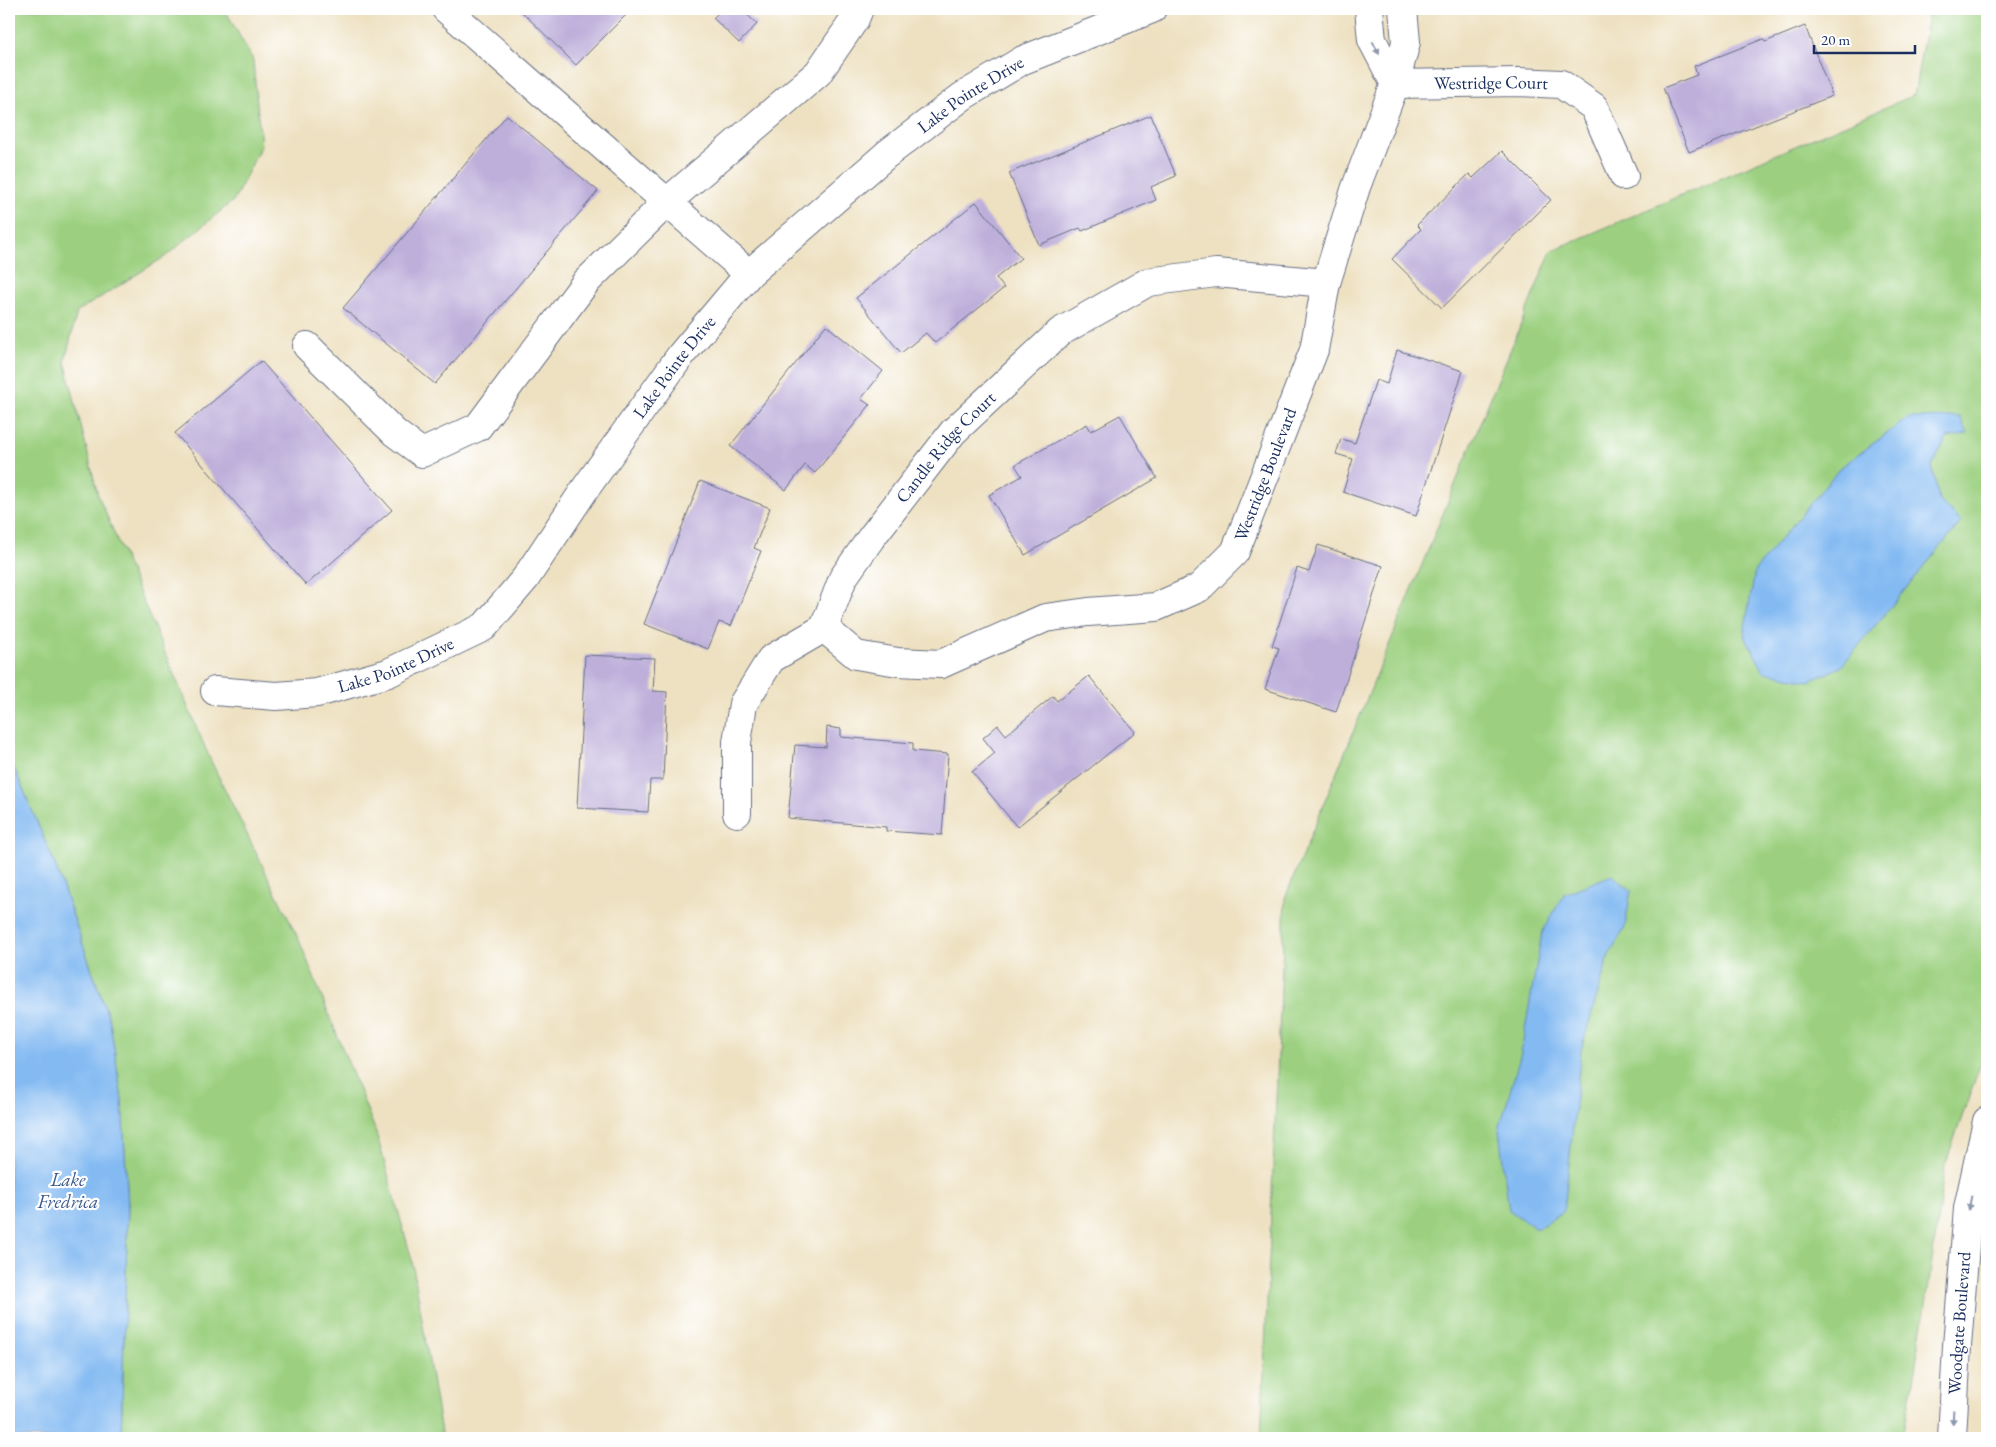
<svg xmlns="http://www.w3.org/2000/svg" width="1996" height="1447" font-family="'EB Garamond',serif">
	<style>
		.green { fill: #9cd080; stroke: #5c806f }
		.water { fill: #83baf2; stroke: #4f74a8 }
		.building { fill: #bdafda }
		.lines { fill: none; stroke-linecap: round; stroke-linejoin: round }
		.minor-casing { stroke: #656d81; stroke-width: 30 }
		.minor { stroke: #fff; stroke-width: 28 }
		.oneway { fill: #8d97ae }
		.labels { text-anchor: middle; stroke-width: 4.5; stroke-linejoin: round; paint-order: stroke }
		.street-label { font-size: 18px; fill: #1b2f5e; stroke: #fff }
		.water-label { font-size: 19px; font-style: italic; fill: #3a598a; stroke: #fff }
	</style>
	<rect width="100%" height="100%" fill="#fff"/>
	<filter id="ink" filterUnits="userSpaceOnUse"><feTurbulence type="fractalNoise" baseFrequency=".02" numOctaves="2"/><feDisplacementMap in="SourceGraphic" scale="10" xChannelSelector="R" yChannelSelector="G"/><feConvolveMatrix kernelMatrix="1 2 1 2 8 2 1 2 1" color-interpolation-filters="sRGB"/></filter>
	<filter id="wash" filterUnits="userSpaceOnUse"><feTurbulence type="fractalNoise" baseFrequency=".0096" numOctaves="4" result="noise"/><feDisplacementMap in="SourceGraphic" scale="20" xChannelSelector="R" yChannelSelector="G"/><feGaussianBlur stdDeviation="1.12" result="paint"/><feColorMatrix in="noise" values="0 0 0 0 0 0 0 0 0 0 0 0 0 0 0 0 0 1.4 0 .05"/><feComposite in="paint" operator="in"/></filter>
	<g filter="url(#wash)">
		<rect width="100%" height="100%" fill="#eee1c1"/>
		<path class="green" d="M9 9H220L228 15 253 60 261 146 234 200 166 256 77 312 65 361 98 495 210 759 299 940 376 1132 412 1260 442 1438H121L128 1205 122 1100 110 1022 54 862 9 756Z
			M1929 9H1987V1046L1945 1165 1926 1305 1903 1438H1261L1285 898 1551 251 1914 95Z"/>
		<path class="water" d="M1960 417 1968 434 1947 438 1932 466 1939 500 1961 522 1841 667 1809 681 1764 672 1744 634 1755 570 1840 468 1908 418Z
			M9 756 54 862 110 1022 122 1100 128 1205 121 1438H9Z
			M1612 875 1631 890 1625 927 1609 955 1581 1050 1564 1211 1537 1229 1509 1210 1499 1130 1521 1053 1542 933 1564 894Z"/>
		<g id="blocks">
			<path class="building" d="M519 9H632L576 65Z
				M722 9H741L757 24 739 43 713 18Z
				M1805 26 1832 96 1689 152 1663 88 1697 75 1694 66 1763 39 1765 42Z
				M507 115 598 191 435 384 343 308Z
				M1151 115 1176 176 1151 187 1156 200 1082 231 1080 228 1039 245 1009 173Z
				M1502 151 1551 200 1442 308 1392 259 1421 229 1417 225 1469 174 1473 178Z
				M976 202 1021 258 996 278 1004 288 935 343 926 333 901 353 856 298Z
				M826 325 883 371 861 399 870 405 815 473 805 465 786 490 730 446Z
				M1397 350 1463 371 1416 516 1343 492 1353 459 1336 454 1341 439 1355 443 1376 380 1387 384Z
				M261 361 392 510 306 585 175 433Z
				M1120 415 1157 478 1025 555 989 495 1022 476 1015 465 1087 424 1091 431Z
				M700 481 770 508 754 548 761 551 731 626 719 622 708 649 644 624Z
				M1318 545 1383 566 1336 712 1265 689 1279 648 1272 646 1297 568 1309 572Z
				M585 655 655 658 653 691 667 692 663 780H650L648 812 577 808Z
				M1089 676 1135 732 1017 827 972 772 995 753 983 738 998 725 1006 735 1053 696 1057 701Z
				M827 727 841 729V737L913 743V751L948 754 942 835 886 831V827L788 818 795 745 826 747Z"/>
		</g>
	</g>
	<g filter="url(#ink)">
		<use href="#blocks" fill-opacity="0" stroke="#656d81" stroke-width="1"/>
		<g class="lines">
			<g class="minor-casing">
				<g id="minor">
					<path d="M446 9 749 274"/>
					<path d="M1369 9 1372 40 1395 84"/>
					<path id="s1" d="M1395 84 1519 82 1561 84 1594 107 1624 176"/>
					<path d="M307 346 395 433 422 453 478 427 586 282 667 202 818 73 855 19 859 9"/>
					<path id="s2" d="M824 628 856 655 898 662 941 664 1045 618 1088 612 1156 607 1199 588 1235 552 1314 350 1326 283 1356 187 1395 84 1406 42 1403 9"/>
					<path id="s3" d="M215 691 276 696 317 693 388 673 484 627 525 579 585 489 681 355 749 274 887 154 963 96 1023 60 1152 9"/>
					<path id="s4" d="M737 813V742L743 704 771 659 824 628 843 578 871 538 953 432 1060 332 1148 282 1216 273 1326 283"/>
					<path id="s5" d="M1952 1438 1957 1346 1968 1208 1987 1121"/>
				</g>
			</g>
			<use href="#minor" class="minor"/>
		</g>
		<defs><path id="oneway-solid" d="M-6-.8H1V-3.2L6.5 0L1 3.2V.8H-6Z" transform="scale(1.25)"/></defs>
		<g class="oneway">
			<use href="#oneway-solid" transform="translate(1376 48) rotate(62)"/>
			<use href="#oneway-solid" transform="translate(1970 1203) rotate(101)"/>
			<use href="#oneway-solid" transform="translate(1953 1417) rotate(93)"/>
		</g>
	</g>
	<g class="labels">
		<g class="street-label">
			<text dy="6" stroke="none"><textPath href="#s1" startOffset="96">Westridge Court</textPath></text>
			<text dy="6" stroke="none"><textPath href="#s3" startOffset="1010">Lake Pointe Drive</textPath></text>
			<text dy="6" stroke="none"><textPath href="#s3" startOffset="605">Lake Pointe Drive</textPath></text>
			<text dy="6" stroke="none"><textPath href="#s4" startOffset="444">Candle Ridge Court</textPath></text>
			<text dy="6" stroke="none"><textPath href="#s2" startOffset="534">Westridge Boulevard</textPath></text>
			<text dy="6" stroke="none"><textPath href="#s3" startOffset="186">Lake Pointe Drive</textPath></text>
			<text dy="6" stroke="none"><textPath href="#s5" startOffset="115">Woodgate Boulevard</textPath></text>
		</g>
		<g class="water-label">
			<text x="68" y="1186">Lake<tspan x="68" dy="22">Fredrica</tspan></text>
		</g>
	</g>
	<rect width="1996" height="1447" fill="none" stroke="#fff" stroke-width="30"/>
	<path d="M1814 45v8h101v-8" fill="none" stroke="#1b2f5e" stroke-width="2.5"/>
	<text x="1821" y="45" font-size="15" fill="#1b2f5e" stroke="#ffffff" stroke-width="4" paint-order="stroke">20 m</text>
</svg>
